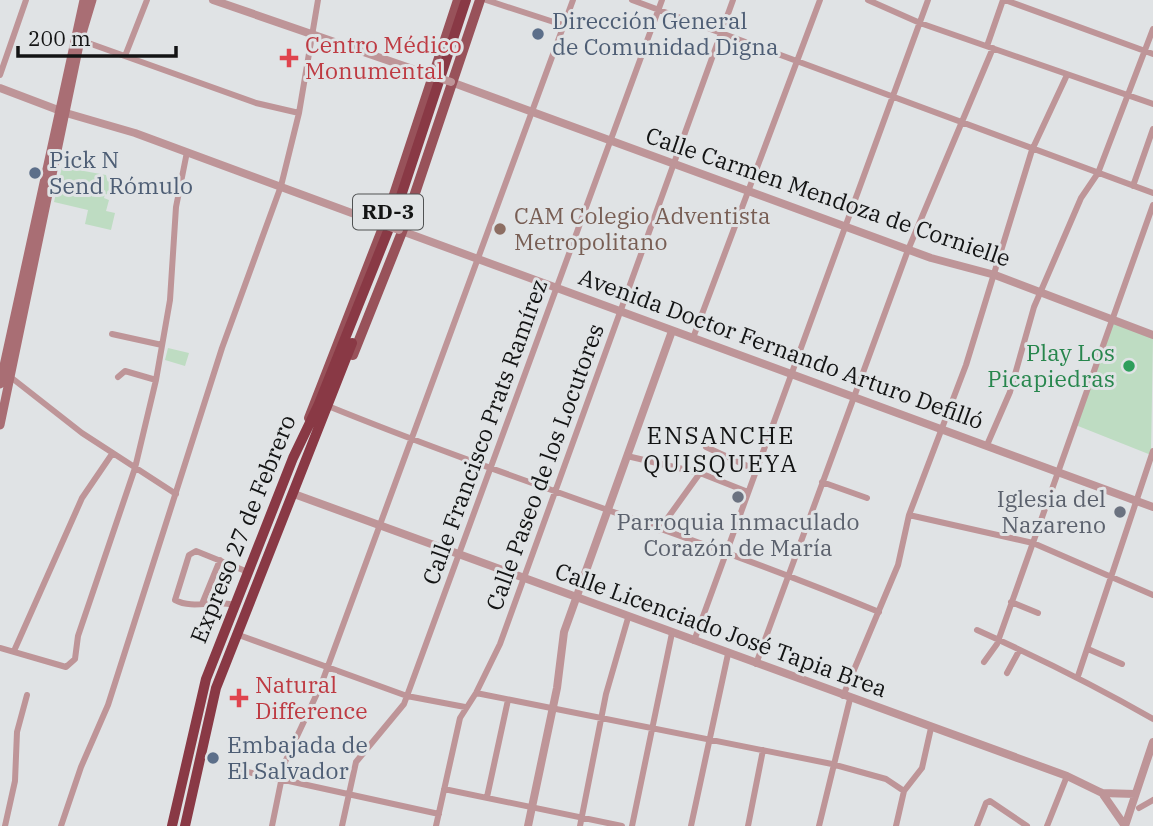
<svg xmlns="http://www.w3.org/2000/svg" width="1153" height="826" font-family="'IBM Plex Serif',serif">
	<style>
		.green { fill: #bedcc2 }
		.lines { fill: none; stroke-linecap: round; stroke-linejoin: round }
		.minor { stroke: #be9598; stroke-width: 6 }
		.tertiary { stroke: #be9598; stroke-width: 8 }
		.secondary { stroke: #a96e74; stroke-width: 9 }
		.primary { stroke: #98525a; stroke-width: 10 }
		.motorway { stroke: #893945; stroke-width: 10 }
		.tertiary-bridge { stroke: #be9598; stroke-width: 8 }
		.service-dot { fill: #5c6f8a; stroke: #e0e3e5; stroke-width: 2.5 }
		.health-dot { fill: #e0444e; stroke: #e0e3e5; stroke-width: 2.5 }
		.education-dot { fill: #8d6e63; stroke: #e0e3e5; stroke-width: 2.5 }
		.leisure-dot { fill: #2e9e5b; stroke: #e0e3e5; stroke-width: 2.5 }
		.worship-dot { fill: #6b7280; stroke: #e0e3e5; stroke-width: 2.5 }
		.labels { text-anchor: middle; stroke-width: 6; stroke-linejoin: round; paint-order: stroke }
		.shield { fill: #e0e3e5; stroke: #505253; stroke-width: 2 }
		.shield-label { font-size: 21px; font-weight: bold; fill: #131414 }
		.service-label { font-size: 23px; fill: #4e5e75; stroke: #e0e3e5; text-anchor: start }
		.health-label { font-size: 23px; fill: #be3a42; stroke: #e0e3e5; text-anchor: start }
		.street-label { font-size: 23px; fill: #131414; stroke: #e0e3e5 }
		.education-label { font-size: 23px; fill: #785e54; stroke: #e0e3e5; text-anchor: start }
		.leisure-label { font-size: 23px; fill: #27864d; stroke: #e0e3e5; text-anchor: end }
		.worship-label { font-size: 23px; fill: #5b616d; stroke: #e0e3e5; text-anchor: end }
		.neighbourhood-label { font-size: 24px; letter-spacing: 2px; fill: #131414; stroke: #e0e3e5 }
	</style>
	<rect width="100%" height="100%" fill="#e0e3e5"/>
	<path class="green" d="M62 167 106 175 107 179 120 182 117 196 105 194 104 198 109 200 106 211 115 213 111 230 85 224 88 210 54 202Z
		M1114 321 1153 335 1151 455 1073 424Z
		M168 348 189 353 185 366 165 360Z"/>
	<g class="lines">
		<path class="minor" d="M486 0 563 25
			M632 0 1153 193
			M868 0 920 23 1153 104
			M1005 0 1153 54
			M80 40 256 103 299 113
			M987 46 1003 0
			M125 56 147 0
			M0 75 26 0
			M1133 186 1153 129
			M112 334 162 345
			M693 338 820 0
			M8 375 82 433 176 494
			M118 377 125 371 156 380
			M328 406C510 480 698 537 879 612
			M987 445 1010 392 1034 307 1081 198 1098 173 1153 29
			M706 447 756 470
			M627 456 700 473 748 492
			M822 482 867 498
			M909 515 1033 543 1153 595
			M659 530 700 473
			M1011 602 1038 613
			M202 604 220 560
			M234 605C214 599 194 610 175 600L189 555 196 551 248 572
			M977 630C1037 657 1096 686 1153 719
			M236 634 407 696 465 707
			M694 641 928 0
			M0 648 66 667 75 659 78 636 135 468 156 380 170 300 176 207 187 152
			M1088 649 1122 664
			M14 651 82 498 112 454
			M984 662 997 644 1153 205
			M756 664 908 250 993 48
			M1007 673 1019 651
			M1078 676 1153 451
			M476 693 832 764 886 779 904 791
			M843 696 898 565 909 515 966 365 1032 150 1067 75
			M243 771 439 814
			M444 789 622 826
			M487 797 508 700
			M1139 808 1153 800
			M5 826 15 781 17 732 27 695
			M61 826 81 767 108 705 222 348 281 186 299 113 318 0
			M272 826 285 762 321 685 573 0
			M342 826 356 762 404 704 662 0
			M436 826 460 718 476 693 500 644 733 0
			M580 826 606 694 628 618
			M632 826 672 633
			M691 826 728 654
			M748 826 763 750
			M819 826 850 699
			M896 826 904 791 922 768 931 728
			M977 826 986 803 990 801 1027 826
			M1047 826 1067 776"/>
		<path class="tertiary" d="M213 0 436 77
			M451 82 931 258 995 275 1153 335
			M0 88 66 113 135 133 387 226
			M399 230 1153 507
			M294 494 1067 776 1102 793 1135 794
			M1102 793 1125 826
			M528 826 557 688 564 632 672 331
			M1125 826 1153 742"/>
		<path class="secondary" d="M0 384 84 0
			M0 425 80 40 92 0"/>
		<path class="primary" d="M353 355 402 232 480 0
			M309 418 384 225 458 0"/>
		<path class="motorway" d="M172 826 206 679 293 458 318 406 396 211 466 0
			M185 826 216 688 352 343"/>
		<path class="tertiary-bridge" d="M436 77 451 82
			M387 226 399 230"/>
	</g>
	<g class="service-dot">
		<circle cx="538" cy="34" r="7"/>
		<circle cx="35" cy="173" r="7"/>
		<circle cx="213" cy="758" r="7"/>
	</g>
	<g class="health-dot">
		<path d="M285.5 47.5h7v7h7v7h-7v7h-7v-7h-7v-7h7z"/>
		<path d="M235.5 687.5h7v7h7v7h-7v7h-7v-7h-7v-7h7z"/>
	</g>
	<circle class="education-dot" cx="500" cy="229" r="7"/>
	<circle class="leisure-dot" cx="1129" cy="366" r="7"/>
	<g class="worship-dot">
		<circle cx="738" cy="497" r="7"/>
		<circle cx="1120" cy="512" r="7"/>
	</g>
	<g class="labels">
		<rect class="shield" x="353" y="194.5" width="70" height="35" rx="5"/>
		<g class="shield-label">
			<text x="388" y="219">RD-3</text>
		</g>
		<g class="service-label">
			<text x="552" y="29">Dirección General<tspan x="552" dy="26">de Comunidad Digna</tspan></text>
			<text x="49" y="168">Pick N<tspan x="49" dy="26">Send Rómulo</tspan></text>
			<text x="227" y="753">Embajada de<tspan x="227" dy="26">El Salvador</tspan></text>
		</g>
		<g class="health-label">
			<text x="305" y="53">Centro Médico<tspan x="305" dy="26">Monumental</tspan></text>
			<text x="255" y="693">Natural<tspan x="255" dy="26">Difference</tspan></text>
		</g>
		<g class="street-label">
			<text transform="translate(828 197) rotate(19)" y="8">Calle Carmen Mendoza de Cornielle</text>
			<text transform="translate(781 349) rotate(20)" y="8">Avenida Doctor Fernando Arturo Defilló</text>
			<text transform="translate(485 432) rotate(-70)" y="8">Calle Francisco Prats Ramírez</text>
			<text transform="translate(545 467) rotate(-70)" y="8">Calle Paseo de los Locutores</text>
			<text transform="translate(243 529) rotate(-68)" y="8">Expreso 27 de Febrero</text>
			<text transform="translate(721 630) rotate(20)" y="8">Calle Licenciado José Tapia Brea</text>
		</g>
		<g class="education-label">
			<text x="514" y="224">CAM Colegio Adventista<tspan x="514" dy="26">Metropolitano</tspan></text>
		</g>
		<g class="leisure-label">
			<text x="1115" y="361">Play Los<tspan x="1115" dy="26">Picapiedras</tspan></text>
		</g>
		<g class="worship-label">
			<text x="1106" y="507">Iglesia del<tspan x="1106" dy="26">Nazareno</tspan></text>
			<text x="738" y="530" text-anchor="middle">Parroquia Inmaculado<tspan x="738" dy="26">Corazón de María</tspan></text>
		</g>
		<g class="neighbourhood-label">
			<text x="721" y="444">ENSANCHE<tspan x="721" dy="28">QUISQUEYA</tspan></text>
		</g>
	</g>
	<path d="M18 46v10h158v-10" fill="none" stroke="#131414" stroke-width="3.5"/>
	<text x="28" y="46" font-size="21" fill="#131414" stroke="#e0e3e5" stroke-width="5" paint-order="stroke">200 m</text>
</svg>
